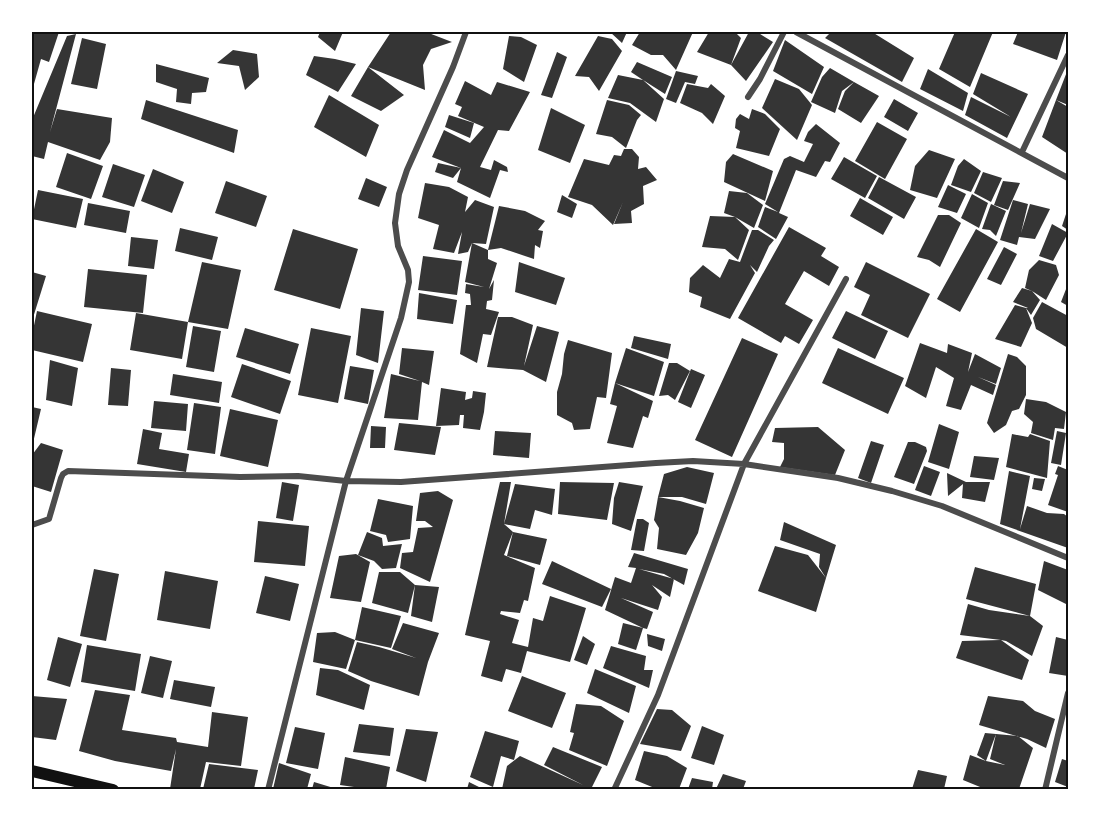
<svg xmlns="http://www.w3.org/2000/svg" width="1100" height="821" font-family="'Roboto Serif',serif">
	<style>
		.building { fill: #353535; fill-rule: evenodd }
		.lines { fill: none; stroke-linecap: round; stroke-linejoin: round }
		.minor { stroke: #4c4c4c; stroke-width: 6 }
		.secondary { stroke: #111; stroke-width: 12 }
		.neatline { fill: none; stroke: #111; stroke-width: 2 }
	</style>
	<rect width="100%" height="100%" fill="#fff"/>
	<path class="building" d="M32 32H59L49 62 41 59 32 91Z
		M320 32H343L335 51 318 37Z
		M391 32H426L452 42 431 49 423 65 425 90 368 67Z
		M610 32H627L622 43Z
		M640 32H668L676 34 671 32H693L676 70 663 55H651L632 45Z
		M709 32H735L741 38 731 65 697 52Z
		M749 32H757L773 42 746 81 731 65Z
		M831 32H872L914 58 902 82 825 38Z
		M955 32H993L970 87 939 69Z
		M1018 32H1066L1057 60 1013 44Z
		M76 34 50 132 57 109 112 118 110 142 100 160 48 142 44 159 32 156V120L67 36Z
		M509 36 521 37 537 45 524 82 503 69Z
		M598 36 612 39 622 51 599 91 589 77 575 76Z
		M82 38 106 44 97 89 71 84Z
		M785 40 824 67 812 94 773 71Z
		M233 50 257 54 259 77 245 90 239 66 217 63Z
		M557 52 567 57 552 98 541 95Z
		M314 56 335 59 356 64 338 92 306 75Z
		M637 62 672 77 665 94 643 80 664 99 656 122 630 103 608 98 618 75 643 80 631 72Z
		M156 64 209 78 206 92 192 93 191 104 176 102 177 89 156 82Z
		M368 67 404 95 381 111 351 96Z
		M830 68 854 82 842 91 835 113 811 102 822 77Z
		M928 69 968 93 963 111 920 89Z
		M1068 69V105L1056 100Z
		M676 71 698 76 695 84 685 82 676 103 666 99Z
		M981 73 1028 94 1007 138 965 115 971 97 1011 117 973 94Z
		M775 79 799 89 812 105 797 140 762 108Z
		M465 81 491 95 497 82 530 92 509 131 498 130 480 167 491 170 494 160 507 167 508 172 500 170 490 198 457 182 461 168 432 157 444 130 470 143 484 127 458 116 462 107 455 104Z
		M854 82 879 96 861 123 838 109 845 91Z
		M687 84 708 88 711 84 725 96 713 124 702 113 680 103Z
		M329 95 379 125 366 157 314 127Z
		M894 99 918 113 908 131 884 117Z
		M146 100 238 130 234 153 141 119Z
		M607 100 629 105 641 115 637 120 626 148 612 137 596 134Z
		M1056 100 1068 107V154L1042 137Z
		M551 108 585 125 570 163 538 150Z
		M752 109 765 114 780 129 769 156 736 148 740 131 735 128 736 119 740 114 749 119Z
		M449 115 474 123 470 138 445 127Z
		M877 122 907 139 885 179 855 161Z
		M816 124 840 143 830 162 825 161 816 177 796 170 779 213 788 217 776 239 758 227 765 207 778 212 765 204 784 159 790 156 804 162 813 144 804 141 808 132Z
		M624 149H632L639 157 638 169 646 167 657 180 643 186 644 204 631 211 632 223 614 224 623 202 613 225 592 205 568 197 584 159 609 165 614 155 621 156Z
		M929 150 955 159 937 198 910 190 915 166Z
		M67 153 103 166 91 199 56 187Z
		M733 154 773 171 765 201 724 182 726 162Z
		M844 157 877 176 865 198 831 179Z
		M964 159 981 171 971 192 951 185 958 166Z
		M438 163 461 168 453 178 435 172Z
		M113 164 145 175 134 207 102 197Z
		M153 169 184 182 172 213 141 201Z
		M983 172 1002 178 991 202 974 193Z
		M879 177 916 197 904 219 868 198Z
		M366 178 387 187 379 207 358 199Z
		M226 181 267 196 256 227 215 213Z
		M1003 181 1020 183 1008 210 994 205Z
		M425 183 449 187 468 197 465 212 475 200 494 207 486 244 472 243 488 250V259L497 263 489 289 494 280 492 300 487 301 486 309 499 312 491 335 483 334 477 363 460 354 466 305H471L470 294 465 293 466 284 484 287 465 282 472 243 468 252 458 254 462 232 454 253 433 249 439 225 418 218Z
		M948 185 966 194 957 213 938 207Z
		M38 190 83 199 76 228 32 219Z
		M729 191 747 193 763 205 754 228 735 217 749 230 738 260 725 249 702 247 710 216 735 217 724 213Z
		M972 194 988 203 979 228 961 218Z
		M562 195 577 204 572 218 557 212Z
		M860 198 893 217 883 235 850 216Z
		M1013 200 1028 204 1021 233 1030 204 1050 209 1035 239 1019 237 1017 245 1000 240Z
		M88 203 130 211 126 233 84 225Z
		M991 204 1006 211 996 236 990 230 982 229Z
		M499 206 525 211 545 221 538 230 543 231 540 248 535 245 534 259 501 248 488 250Z
		M1068 208V230L1062 226Z
		M938 215H949L961 223 940 267 929 260 917 257Z
		M1052 224 1068 233 1053 261 1039 256Z
		M789 227 826 248 821 256 839 267 829 286 804 271 785 304 813 320 799 344 785 336 781 343 738 318Z
		M180 228 218 237 212 260 175 251Z
		M293 229 358 249 340 309 274 290Z
		M976 229 998 242 960 312 937 299Z
		M752 230H758L774 240 769 246 757 272 750 265 755 273 730 319 700 307 702 297 689 292 690 278 703 265 720 278 729 259 740 262Z
		M131 237 158 240 154 269 128 266Z
		M1004 247 1017 254 1001 285 987 279Z
		M423 256 462 261 457 295 418 290Z
		M1039 260 1056 265 1059 275 1046 300 1032 291 1040 300 1031 315 1026 308H1028L1013 302 1022 288 1032 291 1025 288 1029 270Z
		M202 262 241 270 228 329 188 322 182 359 130 350 136 313 188 322Z
		M519 262 565 278 556 305 515 292Z
		M866 262 930 294 908 338 861 315 870 295 854 287Z
		M88 269 147 275 143 313 84 307Z
		M32 272 46 276 32 321Z
		M1068 284V306L1061 302Z
		M419 293 457 300 453 324 417 319Z
		M1042 302 1068 316V348L1036 329 1033 318Z
		M1015 305 1026 308 1032 323 1021 347 995 339Z
		M361 308 384 311 378 363 356 355Z
		M37 311 92 324 83 362 32 350V335Z
		M846 311 888 331 875 359 832 338Z
		M498 317H512L533 325 524 366 537 326 559 332 546 382 523 370 487 367Z
		M193 326 221 331 214 372 186 367Z
		M245 328 299 344 290 374 236 357Z
		M311 328 351 336 338 403 298 395Z
		M634 336 671 344 668 359 631 348Z
		M742 338 778 354 732 457 695 440Z
		M568 340 612 353 606 398 597 397 590 429 574 430 572 423 557 415V392L562 374 564 354Z
		M920 343 947 353 948 344 972 353 968 372 975 354 1001 368 996 384 978 377 996 385 993 395 971 385 961 410 946 406 954 378 936 367 926 398 905 386Z
		M402 348 434 351 429 385 422 382 418 420 384 418 391 374 420 381 399 374Z
		M626 348 664 362 654 396 615 383Z
		M838 348 904 378 888 414 822 383Z
		M1008 354 1017 357 1026 366V395L1019 409 1012 411 1006 425 994 433 987 423Z
		M50 360 78 368 72 406 46 400Z
		M669 363H677L690 371 675 400 668 395 659 396Z
		M242 364 291 381 280 414 231 397Z
		M350 366 374 370 368 404 344 399Z
		M111 368 131 370 128 406 108 405Z
		M691 369 705 375 691 408 678 402Z
		M173 374 222 382 219 403 170 395Z
		M615 383 653 401 648 418 643 416 633 448 607 443 617 406 610 404Z
		M441 388 466 392 465 400 472 398 473 391 486 393 484 412 480 430 463 428 464 415H460L459 425 436 426Z
		M1026 399 1046 402 1066 412 1064 429 1055 428 1053 440 1031 433 1033 422 1024 414Z
		M154 401 188 404 186 431 151 428Z
		M194 403 221 407 215 454 187 450Z
		M32 407 41 409 32 447Z
		M230 409 278 420 268 467 220 456Z
		M399 423 441 427 435 455 394 450Z
		M939 424 959 432 949 469 928 462Z
		M371 426 386 427 385 448H370Z
		M818 427 845 450 835 475 780 467 784 459V443L772 442 775 428Z
		M143 429 162 433 159 449 189 454 186 472 137 464Z
		M495 431 531 433 529 458 493 455Z
		M1057 431 1066 433 1061 465 1051 463Z
		M1012 434 1028 437 1030 434 1050 441 1047 478 1006 467Z
		M871 441 884 445 871 483 858 478Z
		M908 442H915L926 447 927 451 914 484 894 477Z
		M41 443 63 450 51 492 32 486V455Z
		M974 456 999 458 994 480 970 477Z
		M924 466 940 472 931 496 915 490Z
		M1058 466 1068 470V512L1048 505 1058 475 1055 474Z
		M687 467 714 473 706 504 682 497H658L680 501 704 508 698 533 686 555 657 549 659 528 654 520 658 497 664 474Z
		M1009 471 1030 476 1020 529 1027 506 1047 513 1064 514 1068 517V548L1000 524Z
		M947 473 966 482H990L985 502 962 498 963 484 948 496Z
		M1034 478 1045 479 1042 491 1032 489Z
		M282 482 299 485 293 521 276 518Z
		M500 482H511L504 524 515 484 555 489 552 515 535 510 530 529 504 524 513 532 547 539 540 565 507 556 513 532 504 555 535 568 528 601 524 600 520 613 501 611 500 614 519 620 512 643 528 647 533 618 543 621 550 596 586 608 570 662 527 651 521 673 506 669 502 682 481 676 490 641 465 635Z
		M560 482 614 483 607 520 558 514Z
		M619 482 643 486 631 531 612 524 614 498Z
		M438 491 453 500 430 582 400 568 402 553 413 552 418 528 433 527 425 521H416L420 493Z
		M378 499 413 506 410 539 388 542 386 535 370 531Z
		M637 519H643L649 523 644 551 631 550Z
		M258 521 309 526 305 566 254 562Z
		M784 522 836 545 826 578 819 567 820 554 780 540Z
		M367 532 382 538 383 546 402 544 396 568 382 569 374 561 358 555Z
		M775 546 808 555 826 578 816 612 758 591Z
		M634 553 688 569 684 585 664 574 639 569 674 579 670 597 652 585 662 597 658 610 621 598 653 612 647 629 643 628 636 650 618 644 623 623 643 628 605 610 615 577 631 583 636 568 628 567Z
		M356 554 370 562 361 602 330 598 339 556Z
		M552 561 611 589 602 607 542 584Z
		M1044 561 1068 570V605L1038 590Z
		M975 567 1036 584 1030 616 966 599Z
		M94 569 119 574 106 641 80 636Z
		M165 571 218 581 210 629 157 620Z
		M379 572H400L415 585 439 587 432 622 411 616 415 585 408 613 372 603Z
		M265 576 299 584 290 621 256 613Z
		M968 604 989 610 1030 616 1043 626 1032 656 1006 641 1001 640 1029 660 1022 680 956 658 962 641 1001 640 960 635Z
		M362 607 401 616 391 648 355 640Z
		M403 623 439 633 428 662 419 696 371 681 348 671 357 642 379 647 416 658 392 649Z
		M335 632 355 640 346 669 313 662 317 633Z
		M647 634 665 639 662 651 648 646Z
		M583 636 595 644 587 665 574 660Z
		M58 637 82 644 70 687 47 680Z
		M1056 637 1068 640V676L1049 673Z
		M87 645 141 654 135 691 81 682Z
		M611 646 646 656 644 670H653L649 688 603 668Z
		M150 656 172 661 163 698 141 693Z
		M320 668 338 670 370 685 364 710 316 695Z
		M595 669 636 686 629 713 587 693Z
		M522 676 566 693 552 728 508 711Z
		M174 680 215 687 211 707 170 699Z
		M95 690 130 695 122 730 176 738 177 742 208 747 212 712 248 717 241 766 206 762 200 789H170L176 749 171 771 115 761 79 751Z
		M32 696 67 699 56 740 32 737Z
		M988 696 1023 701 1035 711 1055 719 1046 748 1027 739 979 725Z
		M576 704 601 706 624 721 607 766 569 750 574 733 570 732Z
		M657 709 672 710 691 726 681 751 640 744Z
		M359 724 394 728 390 756 353 752Z
		M702 726 724 735 714 765 691 758Z
		M295 727 325 733 318 769 286 763Z
		M406 729 438 732 426 782 396 771Z
		M485 731 519 741 514 760 501 756 493 787 470 777Z
		M985 733 1018 736 1033 748 1019 789H985L963 780 970 755 986 761 977 755ZM996 734 990 759 1005 765 986 761Z
		M553 747 602 767 591 789H502L507 766 520 756 583 785 544 765Z
		M644 751 667 756 687 768 679 789H657L635 780Z
		M345 757 390 767 386 789H368L340 785Z
		M1062 759 1068 761V787L1055 782Z
		M279 763 311 774 307 789H273Z
		M209 764 258 770 254 789H203Z
		M918 770 947 776 944 789H912Z
		M723 774 746 781 743 789H716Z
		M692 778 713 782 712 789H688Z
		M314 782 337 789H312Z
		M469 782 483 789H467Z"/>
	<g class="lines">
		<path class="minor" d="M796 32 1068 178
			M748 97 760 79 784 32
			M1022 152 1068 55
			M32 525 49 519 61 478 63 474 68 471 240 477 298 476 346 481 401 482 656 463 693 461 744 464 838 478 892 491 942 506 1068 558
			M268 790 346 481 401 318 409 282 408 270 398 246 395 223 399 194 407 170 453 67 466 32
			M614 790 658 695 744 464 846 279
			M1045 790 1068 693"/>
		<path class="secondary" d="M32 771 113 790"/>
	</g>
	<rect width="1100" height="821" fill="none" stroke="#ffffff" stroke-width="66"/>
	<rect x="33" y="33" width="1034" height="755" class="neatline"/>
</svg>
